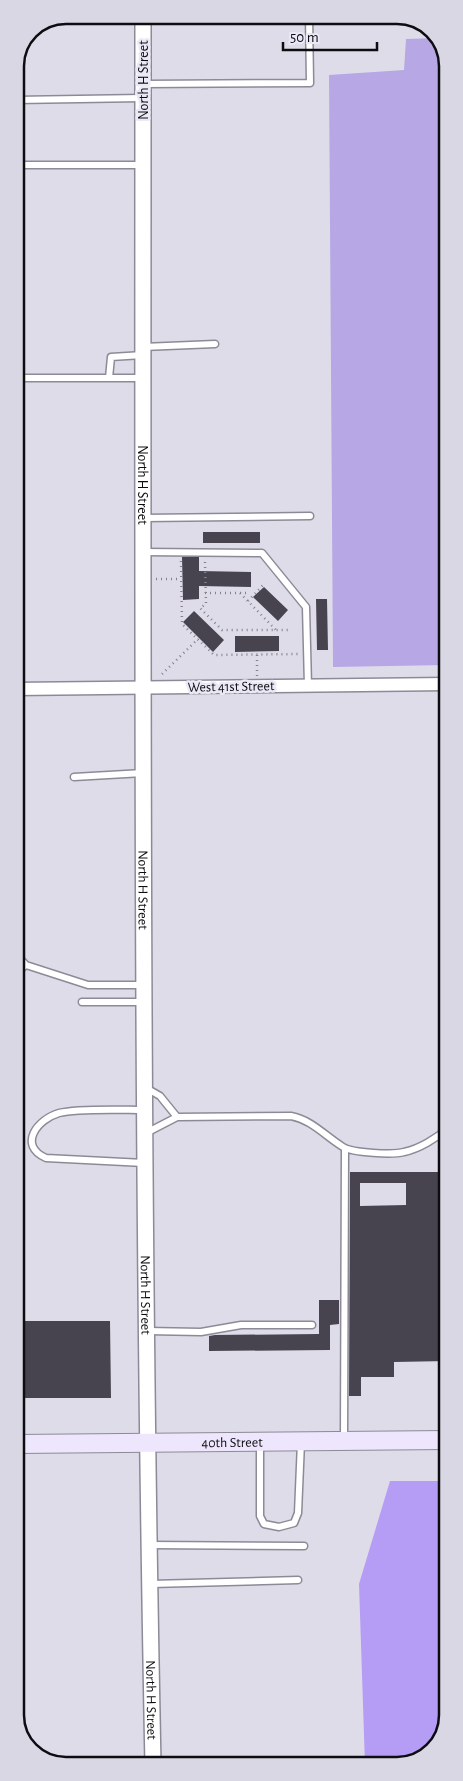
<svg xmlns="http://www.w3.org/2000/svg" width="463" height="1781" font-family="'Alegreya Sans',sans-serif">
	<style>
		.green { fill: #b7a7e5 }
		.water { fill: #b59cf4 }
		.building { fill: #47444f; fill-rule: evenodd }
		.lines { fill: none; stroke-linecap: round; stroke-linejoin: round }
		.service-casing { stroke: #8d8a97; stroke-width: 9 }
		.minor-casing { stroke: #8d8a97; stroke-width: 15 }
		.tertiary-casing { stroke: #8d8a97; stroke-width: 18 }
		.secondary-casing { stroke: #8d8a97; stroke-width: 20 }
		.path { stroke: #84828c; stroke-width: 2.5; stroke-dasharray: 1 4; stroke-linecap: butt }
		.service { stroke: #fff; stroke-width: 6 }
		.minor { stroke: #fff; stroke-width: 12 }
		.tertiary { stroke: #fff; stroke-width: 15 }
		.secondary { stroke: #ede6fd; stroke-width: 18 }
		.labels { text-anchor: middle; stroke-width: 5; stroke-linejoin: round; paint-order: stroke }
		.street-label { font-size: 14px; fill: #0d0c10; stroke: #ece9f7 }
		.rim { fill: none; stroke: #0d0c10; stroke-width: 2.5 }
	</style>
	<rect width="100%" height="100%" fill="#dfdcea"/>
	<path class="green" d="M437 38 447 56V665L333 667 329 75 404 70 406 39Z"/>
	<path class="water" d="M390 1481H448V1716L436 1749 407 1765H365L359 1584Z"/>
	<path class="building" d="M203 532H260V543H203Z
		M182 557H199V571L251 572V587L199 586V599L183 600Z
		M264 587 288 610 278 621 253 597Z
		M316 599H327L328 650H317Z
		M194 611 224 640 213 652 183 622Z
		M235 636H279V651L235 652Z
		M350 1172H448V1361L394 1362V1377H361V1396H349ZM360 1183H406V1205L360 1206Z
		M319 1300H339V1324L330 1325V1350L209 1351V1336L215 1335 319 1334Z
		M16 1321H110L111 1398H16Z"/>
	<g class="lines">
		<g class="service-casing">
			<path id="service" d="M144 84 310 83 309 15
				M16 100 142 98
				M15 165H143
				M143 347 215 344
				M15 378H143
				M109 378 111 357 143 355
				M143 518 310 516
				M143 552 262 553 306 607 308 686
				M74 777 143 773
				M15 953 26 965 88 985H144
				M16 973 26 965
				M82 1002H144
				M146 1088 160 1096 177 1117 146 1133
				M177 1117 291 1116C312 1120 325 1136 343 1147 353 1153 393 1155 404 1152 419 1149 437 1138 448 1128
				M144 1163 46 1158C17 1145 38 1119 59 1113 79 1108 122 1110 145 1110
				M147 1331 201 1332 241 1325H312
				M344 1439 345 1148
				M260 1443V1516L264 1524 279 1527 294 1523 298 1513 301 1442
				M149 1545 304 1546
				M151 1584 298 1580"/>
		</g>
		<g class="minor-casing">
			<path id="minor" d="M15 689 447 684"/>
		</g>
		<g class="tertiary-casing">
			<g id="tertiary">
				<path id="s1" d="M143 15C143 598 141 1182 153 1765"/>
			</g>
		</g>
		<g class="secondary-casing">
			<g id="secondary">
				<path id="s2" d="M16 1444 448 1440"/>
			</g>
		</g>
		<path class="path" d="M181 561 182 624 214 655 298 654
			M205 562 206 604 200 608 222 630H289
			M156 579H181
			M205 593H250
			M240 593 276 630
			M248 601 264 584
			M257 655V676
			M162 674 198 639"/>
		<use href="#service" class="service"/>
		<use href="#minor" class="minor"/>
		<use href="#tertiary" class="tertiary"/>
		<use href="#secondary" class="secondary"/>
	</g>
	<g class="labels">
		<g class="street-label">
			<text transform="translate(143 80) rotate(-90)" y="5">North H Street</text>
			<text dy="5" stroke="none"><textPath href="#s1" startOffset="470">North H Street</textPath></text>
			<text transform="translate(231 686) rotate(-1)" y="5">West 41st Street</text>
			<text dy="5" stroke="none"><textPath href="#s1" startOffset="875">North H Street</textPath></text>
			<text dy="5" stroke="none"><textPath href="#s1" startOffset="1280">North H Street</textPath></text>
			<text dy="5" stroke="none"><textPath href="#s2" startOffset="216">40th Street</textPath></text>
			<text dy="5" stroke="none"><textPath href="#s1" startOffset="1685">North H Street</textPath></text>
		</g>
	</g>
	<path d="M0 0H463V1781H0ZM66 24H397A42 42 0 0 1 439 66V1715A42 42 0 0 1 397 1757H66A42 42 0 0 1 24 1715V66A42 42 0 0 1 66 24Z" fill="#dad7e5" fill-rule="evenodd"/>
	<path class="rim" d="M66 24H397A42 42 0 0 1 439 66V1715A42 42 0 0 1 397 1757H66A42 42 0 0 1 24 1715V66A42 42 0 0 1 66 24Z"/>
	<path d="M283 42v8h94v-8" fill="none" stroke="#0d0c10" stroke-width="2.5"/>
	<text x="290" y="42" font-size="15" fill="#0d0c10" stroke="#ece9f7" stroke-width="4" paint-order="stroke">50 m</text>
</svg>
